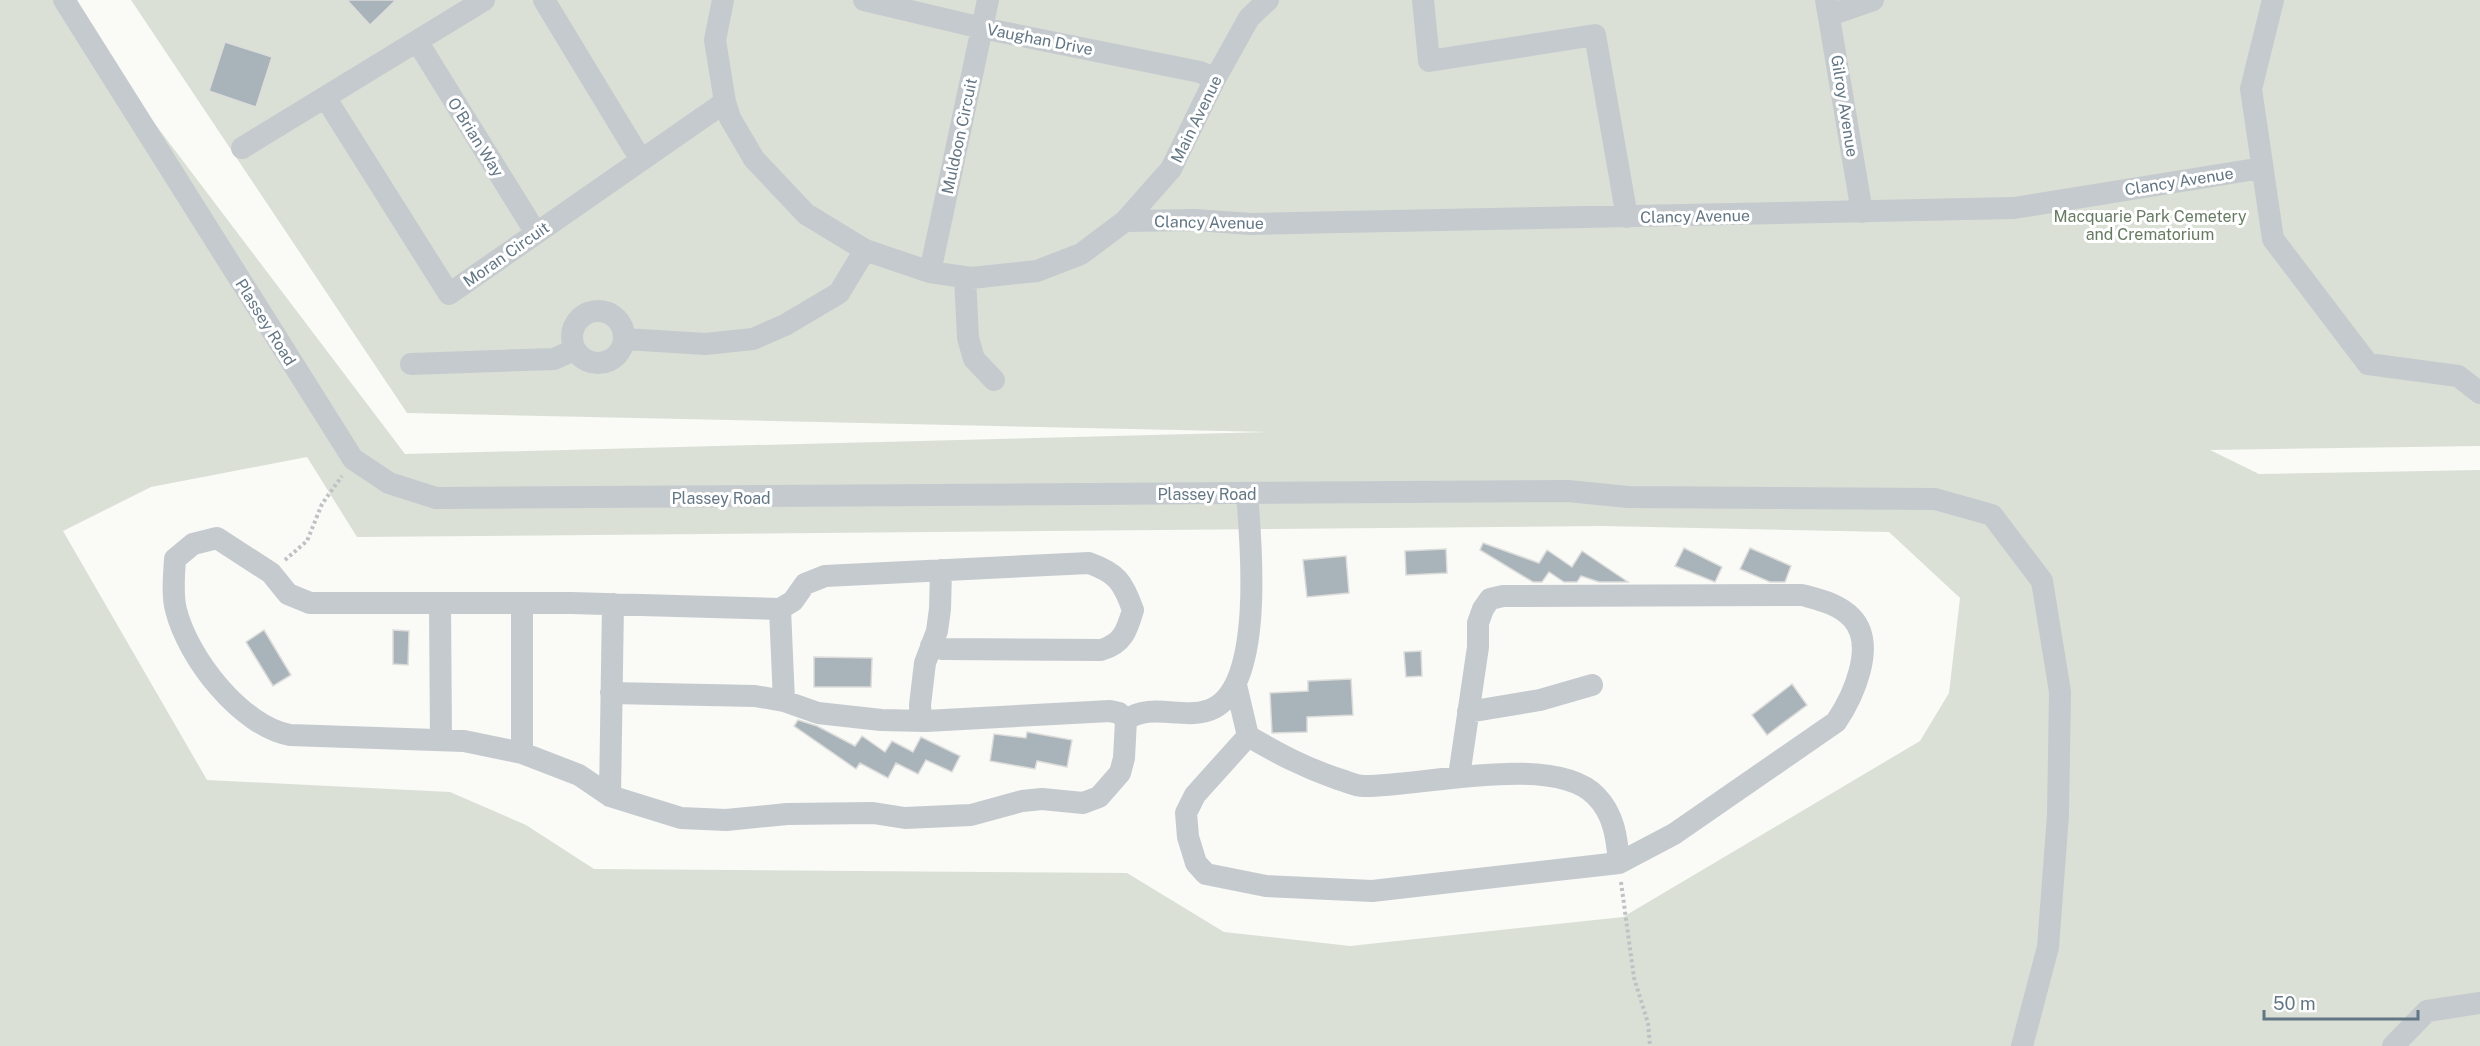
<svg xmlns="http://www.w3.org/2000/svg" width="2480" height="1046" font-family="'Public Sans',sans-serif">
	<style>
		.green { fill: #dae0d6; fill-rule: evenodd }
		.building { fill: #a9b3ba; stroke: #dcdcda; stroke-width: 1.5 }
		.lines { fill: none; stroke-linecap: round; stroke-linejoin: round }
		.path { stroke: #bfc2c5; stroke-width: 4; stroke-dasharray: 3 3; stroke-linecap: butt }
		.minor { stroke: #c5cace; stroke-width: 22 }
		.labels { text-anchor: middle; stroke-width: 6; stroke-linejoin: round; paint-order: stroke }
		.street-label { font-size: 16px; fill: #637684; stroke: #fff }
		.park-label { font-size: 16px; fill: #677b62; stroke: #fff }
	</style>
	<rect width="100%" height="100%" fill="#fafaf7"/>
	<path class="green" d="M0 0H61L405 454 1269 432 407 413 131 0H2480V446L2210 450 2259 474 2480 470V1046H0ZM307 457 357 537 1603 526 1889 532 1960 598 1949 693 1920 741 1623 917 1350 946 1224 932 1127 873 594 869 526 825 450 792 207 780 63 531 151 487Z"/>
	<path class="building" d="M347 0H396L370 25Z
		M225 42 272 57 256 107 209 91Z
		M1483 543 1539 563 1547 550 1572 567 1582 551 1628 582H1599L1581 576 1577 582H1564L1549 572 1542 582H1533L1480 550Z
		M1684 548 1722 567 1715 582 1675 566Z
		M1750 548 1791 566 1785 582H1770L1740 569Z
		M1446 549 1447 573 1406 575 1405 551Z
		M1346 556 1349 593 1307 597 1303 560Z
		M264 630 291 675 273 686 246 642Z
		M393 630 409 631 408 665 393 664Z
		M1421 651 1422 676 1406 677 1404 652Z
		M814 657 872 658 871 687H814Z
		M1351 679 1353 715 1307 717V732L1272 733 1270 693 1308 691V681Z
		M1792 684 1807 705 1767 735 1752 715Z
		M798 720 817 726 855 746 862 736 885 752 892 741 913 752 921 737 960 756 952 772 926 760 918 774 896 763 888 778 860 763 856 769 794 726Z
		M1027 732 1072 740 1067 767 1037 761 1035 769 990 761 994 734 1026 738Z"/>
	<g class="lines">
		<path class="path" d="M285 560 307 541 322 504 342 476
			M1621 882 1634 978 1648 1023 1650 1046"/>
		<path class="minor" d="M64 0 353 459 389 483 436 498 1568 491 1628 497 1935 499 1992 515 2042 581 2060 692 2058 815 2048 947 2022 1046
			M544 0 641 160
			M723 0 715 40 725 102 730 118 754 159 806 214 865 250 930 272 971 278 1037 271 1081 254 1125 221 1171 169 1215 79 1249 18 1268 0
			M864 0 982 28 1200 72 1215 79
			M1423 0 1429 61 1595 35 1627 217
			M1826 0 1862 212
			M2273 0 2251 89 2273 239 2368 364 2458 376 2480 393
			M1830 15 1873 0
			M417 41 536 233
			M325 97 449 294 725 102
			M242 148 484 0
			M1125 221 1195 220 1251 224 2014 208 2262 168
			M930 272 988 0
			M965 277 968 338 974 359 994 380
			M572 337a26 26 0 1 1 52 0a26 26 0 1 1-52 0Z
			M625 339 705 344 753 339 785 325 839 293 865 250
			M411 364 554 359 574 350
			M522 604V753
			M440 605 441 740
			M780 609 784 701
			M931 646 943 649 1101 650C1123 644 1127 630 1133 610 1123 582 1117 573 1089 563L825 576 805 584 793 601 780 609 571 603H310L288 594 271 573 217 538 193 544 175 559C174 575 172 595 176 610 188 658 241 726 290 735L464 741 522 753 579 775 610 796 681 818 726 820 787 814 873 813 905 818 971 815 1022 801 1042 799 1083 803 1099 797 1120 773 1124 758 1126 720C1152 701 1187 722 1214 708 1264 682 1251 542 1247 494
			M1236 685 1248 736C1279 754 1303 767 1338 779 1346 781 1355 786 1364 786 1419 787 1554 752 1596 796 1614 814 1617 838 1619 863L1372 891 1266 886 1206 874 1196 863 1188 837 1186 813 1195 795 1248 736
			M611 693 755 696 784 701 818 713 881 720 926 721 1110 711 1119 713 1126 720
			M1468 712 1540 700 1592 685
			M921 721 920 705 925 663 937 631 940 609 941 570
			M1459 776 1478 647V623L1483 609 1490 599 1503 596 1802 595C1820 600 1839 604 1852 618 1877 645 1853 697 1836 722L1674 834 1619 863
			M610 796 613 604
			M2393 1046 2427 1011 2480 1003"/>
	</g>
	<g class="labels">
		<g class="street-label">
			<text transform="translate(1040 39) rotate(11)" y="6">Vaughan Drive</text>
			<text transform="translate(1845 106) rotate(81)" y="6">Gilroy Avenue</text>
			<text transform="translate(1196 119) rotate(-64)" y="6">Main Avenue</text>
			<text transform="translate(959 136) rotate(-78)" y="6">Muldoon Circuit</text>
			<text transform="translate(476 137) rotate(58)" y="6">O'Brian Way</text>
			<text transform="translate(2179 181) rotate(-9)" y="6">Clancy Avenue</text>
			<text transform="translate(1695 216) rotate(-1)" y="6">Clancy Avenue</text>
			<text transform="translate(1209 222) rotate(1)" y="6">Clancy Avenue</text>
			<text transform="translate(506 254) rotate(-35)" y="6">Moran Circuit</text>
			<text transform="translate(266 322) rotate(58)" y="6">Plassey Road</text>
			<text x="1207" y="500">Plassey Road</text>
			<text x="721" y="504">Plassey Road</text>
		</g>
		<g class="park-label">
			<text x="2150" y="222">Macquarie Park Cemetery<tspan x="2150" dy="18">and Crematorium</tspan></text>
		</g>
	</g>
	<path d="M2264 1010v9h154v-9" fill="none" stroke="#637684" stroke-width="3"/>
	<text x="2273" y="1010" font-size="18" fill="#637684" stroke="#ffffff" stroke-width="4.5" paint-order="stroke">50 m</text>
</svg>
